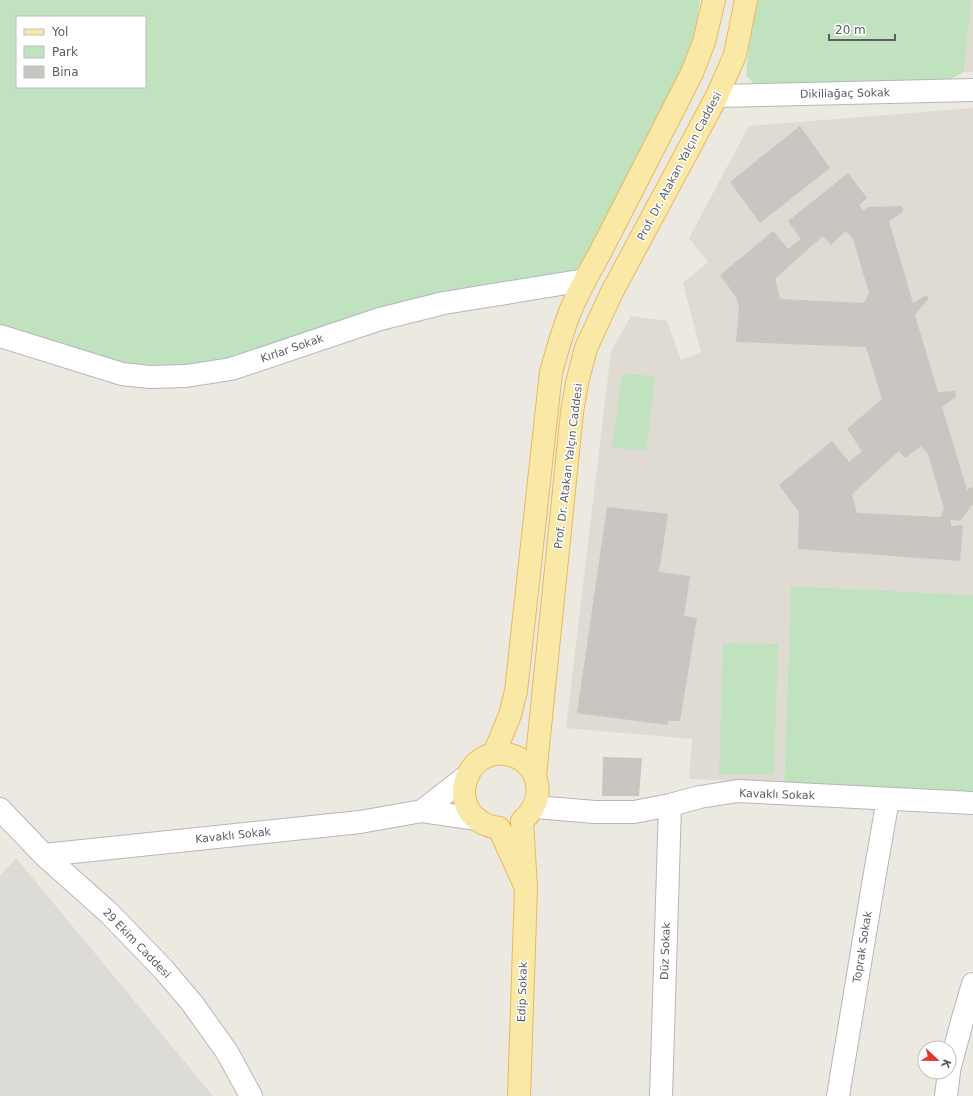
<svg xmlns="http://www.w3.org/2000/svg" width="973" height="1096" font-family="'DejaVu Sans',sans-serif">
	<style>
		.industrial { fill: #dddbd5 }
		.education { fill: #dfdad2 }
		.green { fill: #c1e2be; fill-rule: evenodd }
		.building { fill: #c9c5c0; fill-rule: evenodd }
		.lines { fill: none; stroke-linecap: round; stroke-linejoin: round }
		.minor-casing { stroke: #b4b7bb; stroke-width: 24 }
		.major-casing { stroke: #e9b95c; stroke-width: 24 }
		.minor { stroke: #fff; stroke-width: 22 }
		.major { stroke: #fae8a7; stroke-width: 22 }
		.labels { text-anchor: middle; stroke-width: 3; stroke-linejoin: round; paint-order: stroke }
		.street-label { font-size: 11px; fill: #5a5d61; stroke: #fff }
	</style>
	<rect width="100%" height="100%" fill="#ece9e1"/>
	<path class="industrial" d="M16 858 213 1096H0V876Z"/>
	<path class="education" d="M971 0H973V72H964Z
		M973 108V595L791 586 784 782 689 779 692 739 566 728 611 351 631 316 667 321 681 360 701 352 683 283 708 262 689 238 749 126Z"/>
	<path class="green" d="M0 0H700L693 49 579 271 210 362 182 365 154 366 125 364 0 327ZM17 17H145V87H17Z
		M754 0H971L964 72 940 85 765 96 746 75Z
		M622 374 655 376 646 451 612 447Z
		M791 586 973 595V795L784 782Z
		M723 643 778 644 774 775H719Z"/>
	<path class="building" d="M800 126 830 168 760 223 730 182Z
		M848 173 867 198 859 205 864 211 867 207 902 206 903 212 889 221 913 303 926 295 929 298 915 315 938 392 955 391 956 397 942 407 967 490 973 486V504L960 521 951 519V526L963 525 960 561 798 549 799 512 779 485 832 441 849 462 862 451 847 429 882 399 866 347 736 342 739 308 736 297 720 275 773 231 788 249 801 239 788 221ZM846 231 853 239 869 293 864 303 780 299 775 279 823 236 831 245ZM921 446 928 454 944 509 941 517 857 513 852 494 899 451 905 458Z
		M607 507 668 514 659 572 690 576 684 616 697 618 680 721H668L667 725 577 713Z
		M603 757 642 758 639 796H602Z"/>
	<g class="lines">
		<g class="minor-casing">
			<path id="minor" d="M717 96 973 90
				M0 336 122 374 150 377 186 376 231 369 380 319 444 303 585 280
				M535 807 595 812H634L670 805 700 797 738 791 973 803
				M0 809 44 855 109 913 164 970 192 1003 227 1052 251 1096
				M422 811 467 776
				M44 855 360 822 422 811 477 819
				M949 1070 963 1018 973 984
				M661 1096 670 805
				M838 1096 875 873 888 799
				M946 1096 949 1072"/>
		</g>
		<g class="major-casing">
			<path id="major" d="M494 754 510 715 516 691 551 372C557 352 562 332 570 312 578 291 590 271 601 251L692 73 704 42 714 0
				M535 776 572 412 577 383 586 348 612 292 717 96 735 55 746 0
				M519 1096 526 888 522 821C534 810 541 797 536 780 534 770 525 760 514 756 468 740 443 807 487 825 491 827 495 827 499 828L526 888"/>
		</g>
		<use href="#minor" class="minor"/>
		<use href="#major" class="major"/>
	</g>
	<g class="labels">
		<g class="street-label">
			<text transform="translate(845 93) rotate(-1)" y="4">Dikiliağaç Sokak</text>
			<text transform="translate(679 166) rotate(-62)" y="4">Prof. Dr. Atakan Yalçın Caddesi</text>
			<text transform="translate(292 348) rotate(-19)" y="4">Kırlar Sokak</text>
			<text transform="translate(568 466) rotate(-83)" y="4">Prof. Dr. Atakan Yalçın Caddesi</text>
			<text transform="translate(777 794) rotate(2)" y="4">Kavaklı Sokak</text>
			<text transform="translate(233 835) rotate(-6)" y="4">Kavaklı Sokak</text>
			<text transform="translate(137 943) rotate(46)" y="4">29 Ekim Caddesi</text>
			<text transform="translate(862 947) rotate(-81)" y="4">Toprak Sokak</text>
			<text transform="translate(665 951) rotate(-88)" y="4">Düz Sokak</text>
			<text transform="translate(522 992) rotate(-88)" y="4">Edip Sokak</text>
		</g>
	</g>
	<rect x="16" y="16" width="130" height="72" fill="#ffffff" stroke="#bdbec0"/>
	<rect x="24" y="29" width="20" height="6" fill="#fae8a7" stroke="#bdbec0"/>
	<text x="52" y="36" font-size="12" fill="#5a5d61">Yol</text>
	<rect x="24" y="46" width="20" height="12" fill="#c1e2be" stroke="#bdbec0"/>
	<text x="52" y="56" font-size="12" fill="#5a5d61">Park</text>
	<rect x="24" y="66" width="20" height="12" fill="#c9c5c0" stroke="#bdbec0"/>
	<text x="52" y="76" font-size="12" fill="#5a5d61">Bina</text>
	<g transform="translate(937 1060) rotate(112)"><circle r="19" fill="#ffffff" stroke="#bdbec0"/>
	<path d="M0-3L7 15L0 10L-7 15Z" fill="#df3633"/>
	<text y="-6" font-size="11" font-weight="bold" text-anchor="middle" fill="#5a5d61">K</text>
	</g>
	<path d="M829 34v6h66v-6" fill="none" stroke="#5a5d61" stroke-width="2"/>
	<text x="835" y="34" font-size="12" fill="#5a5d61" stroke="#ffffff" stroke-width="3" paint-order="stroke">20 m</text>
</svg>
